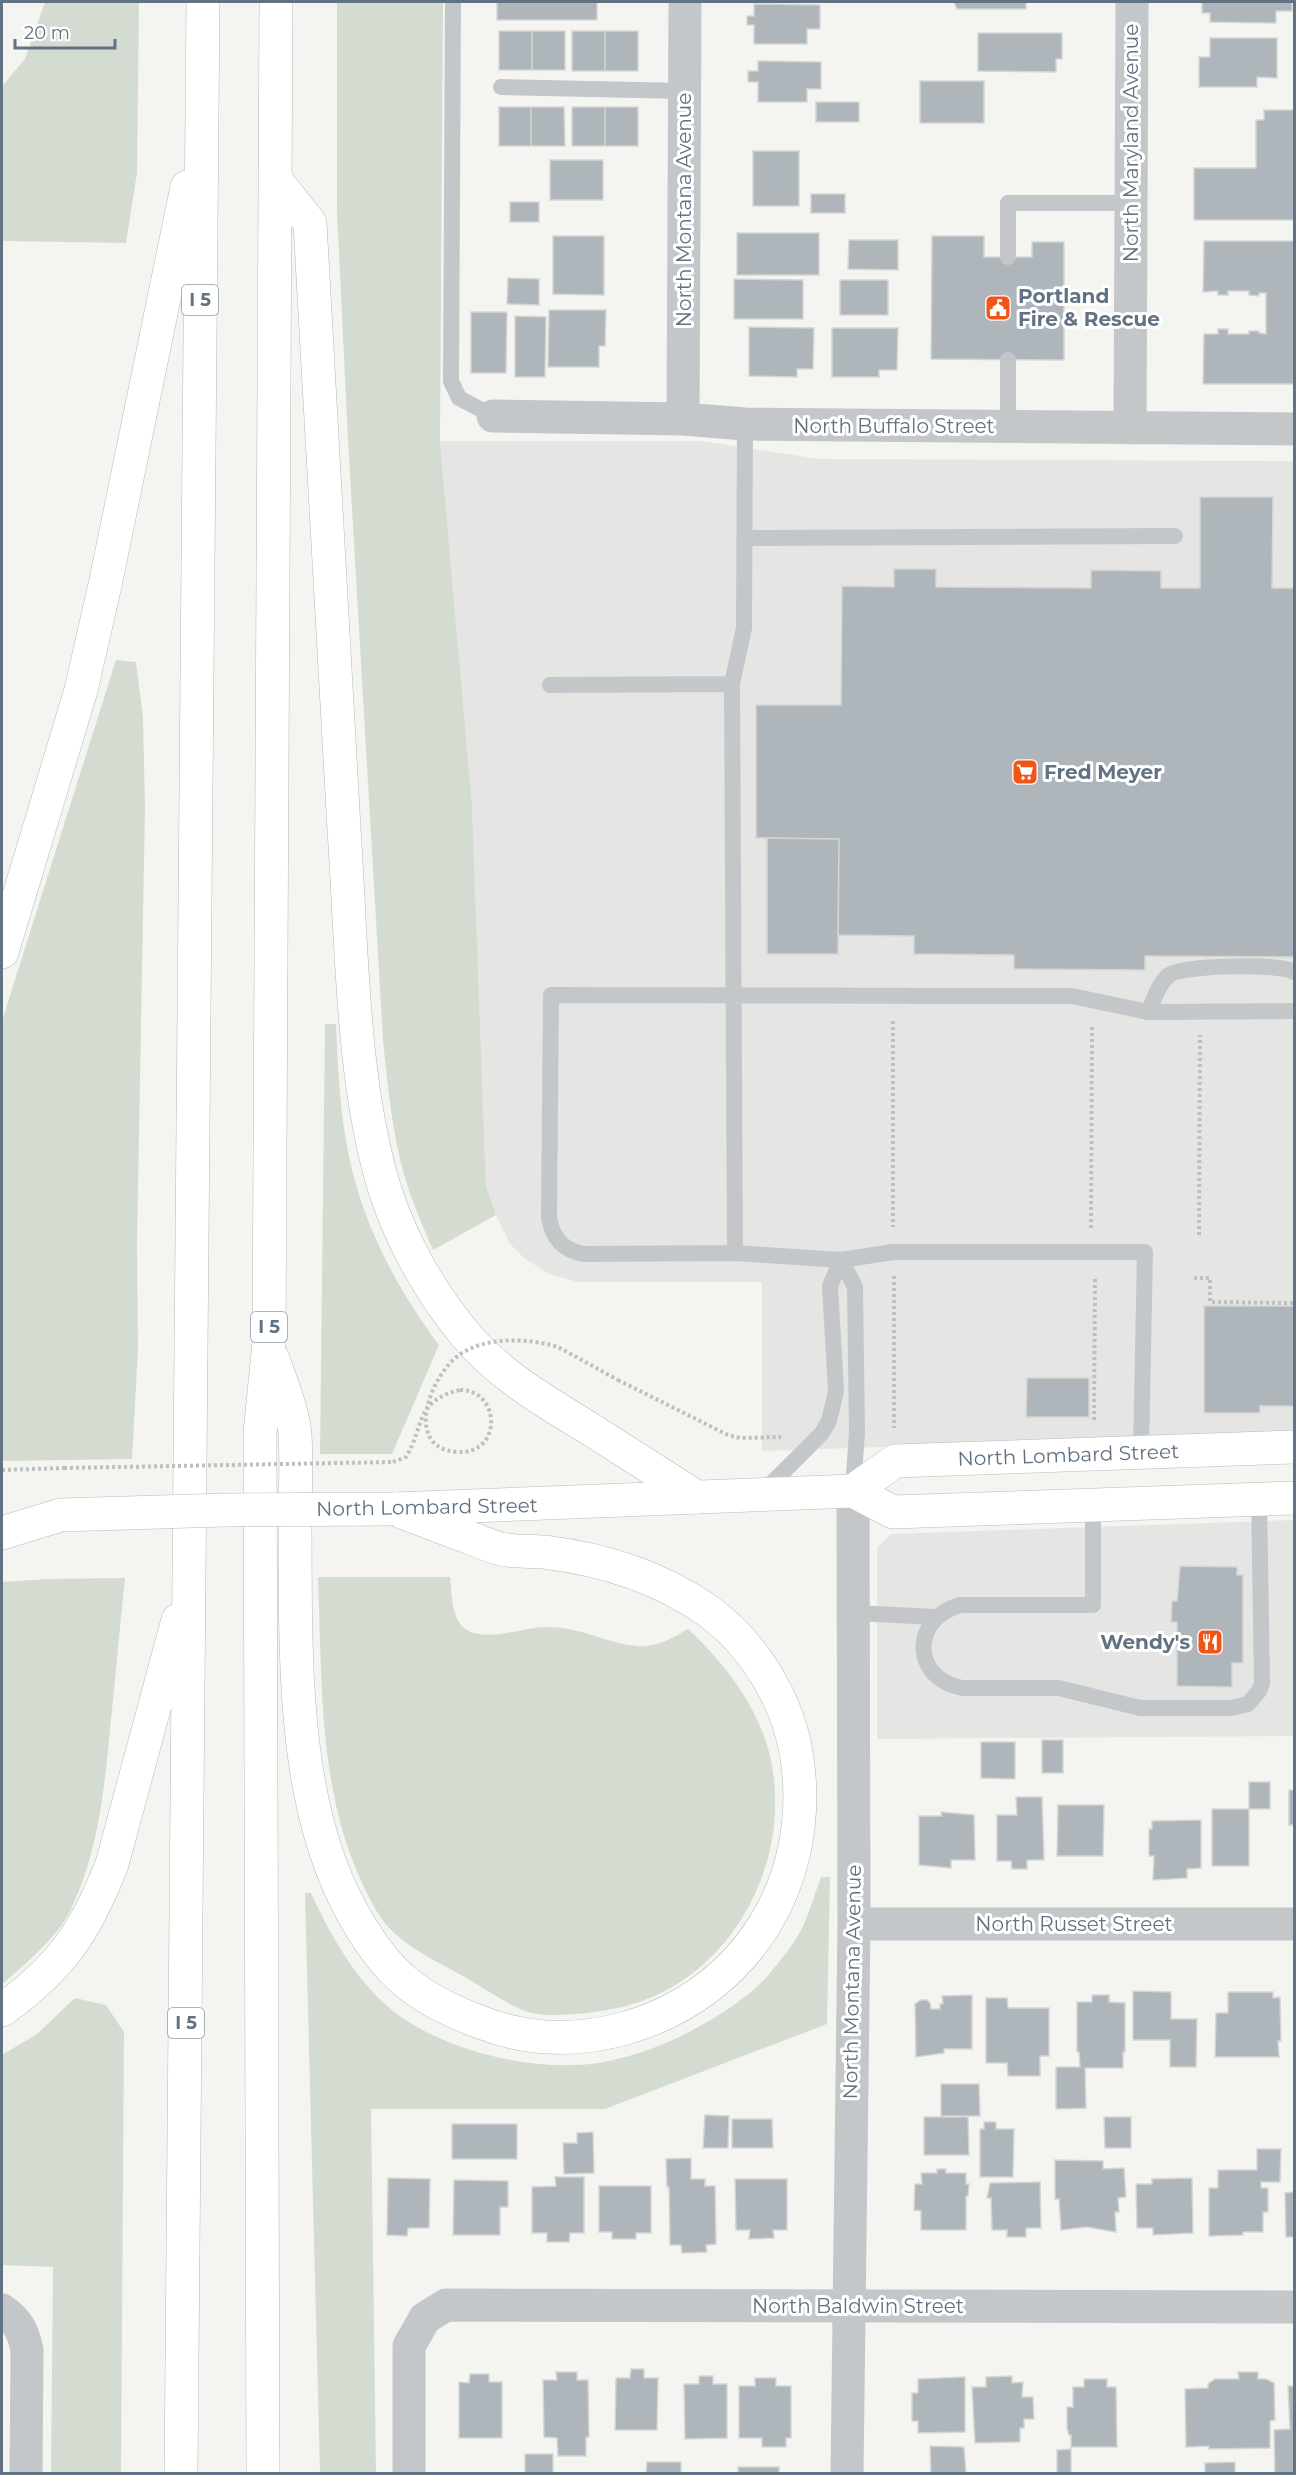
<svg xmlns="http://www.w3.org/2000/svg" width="1296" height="2475" font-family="Montserrat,sans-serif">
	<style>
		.built { fill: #e5e6e4 }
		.green { fill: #d4dcd1 }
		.building { fill: #aeb5bb; stroke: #d5d6d3; stroke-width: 1.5 }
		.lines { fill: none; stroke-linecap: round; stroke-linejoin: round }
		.primary-casing { stroke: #b6babe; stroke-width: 34 }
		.highway-casing { stroke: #b5b9bc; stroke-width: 34 }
		.path { stroke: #bdbfc1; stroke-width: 4; stroke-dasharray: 3 3; stroke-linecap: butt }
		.lane { stroke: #c3c7ca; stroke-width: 16 }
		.street { stroke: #c3c7ca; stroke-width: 33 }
		.primary { stroke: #fff; stroke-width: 33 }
		.highway { stroke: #fff; stroke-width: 33 }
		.primary-bridge-casing { stroke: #b6babe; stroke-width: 34; stroke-linecap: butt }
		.path-bridge { stroke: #bdbfc1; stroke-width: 4; stroke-dasharray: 3 3; stroke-linecap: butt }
		.primary-bridge { stroke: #fff; stroke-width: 33 }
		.labels { text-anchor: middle; stroke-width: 6; stroke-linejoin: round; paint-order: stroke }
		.shield { fill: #fff; stroke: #909ca8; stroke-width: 1.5 }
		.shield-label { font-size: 18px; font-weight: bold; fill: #617283 }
		.street-label { font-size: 20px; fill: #617283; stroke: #fff }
		.poi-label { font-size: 20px; font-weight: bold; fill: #617283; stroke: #fff; text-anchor: start }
	</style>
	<rect width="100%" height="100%" fill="#f4f5f0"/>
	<path class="built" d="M440 441H702L819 459 1294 461V1433L762 1451V1282H578L549 1274 524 1258 510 1244 496 1215 486 1186 472 805Z
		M1294 1520V1736L877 1739V1548L891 1534Z"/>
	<path class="green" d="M45 2H139L137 173 126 243 3 241 2 86 25 59Z
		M337 2H443L440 441 472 805 486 1186 496 1215 433 1250C420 1220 407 1190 400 1159 391 1120 387 1079 383 1040L348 440 337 212Z
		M116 660 136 662 143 717 145 807 137 1242 138 1349 132 1459 2 1461V1021Z
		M325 1024H336C338 1070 340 1116 350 1161 365 1229 398 1290 439 1345L392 1454H320Z
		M318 1577H450C452 1592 451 1614 462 1626 480 1645 523 1627 546 1627 578 1626 606 1643 636 1646 656 1648 672 1638 688 1629 724 1663 756 1703 769 1752 797 1862 728 1988 613 2009 591 2013 546 2019 525 2011 504 2003 483 1987 463 1976 440 1963 413 1951 393 1932 378 1918 367 1894 359 1876 318 1784 322 1676 318 1577Z
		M125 1578C120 1625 116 1672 111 1719 105 1783 99 1853 70 1911 59 1935 23 1967 2 1984V1582L48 1579Z
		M821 1877H830L827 2024 605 2109H371L376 2473H320L305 1893H311C332 1938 359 1987 401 2017 455 2054 545 2075 609 2061 647 2053 681 2038 714 2018 733 2006 756 1990 770 1973 781 1960 792 1946 800 1932 809 1916 814 1895 821 1877Z
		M75 1998 106 2005 124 2032 121 2473H51L53 2267 2 2265V2055L37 2034Z"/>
	<path class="building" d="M497 2H597V20H497Z
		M954 2H1026V9H957Z
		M1202 2H1292V11H1276V23L1210 22V13H1202Z
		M754 4 820 5V29H807V44H754V25H747V16H754Z
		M499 31H532V70H499Z
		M532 31H565V70H532Z
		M572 31H605V71H572Z
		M605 31H638V71H605Z
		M978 33H1062V59H1056V72L978 71Z
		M1210 38H1277V78L1257 77V87H1199V57H1210Z
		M758 61 821 62V89H807V102H758V82H748V71H758Z
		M920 81H984V123H920Z
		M816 102H859V122H816Z
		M499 107H531V146H499Z
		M531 107H564L565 146H531Z
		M572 107H605V146H572Z
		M605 107H638V146H605Z
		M1264 110H1294V220H1194V168H1256V120H1264Z
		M753 151H799V206H753Z
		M550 160H603V200H550Z
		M811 194H845V213H811Z
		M510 202H539V222H510Z
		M737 233H819V275H737Z
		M553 236H604V295L553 294Z
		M932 236H984V257H1032V242H1064V360L931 359Z
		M849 240H898V270L848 269Z
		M1204 241H1294V384H1203L1204 334H1218V329H1228V334H1249V331H1259V333L1266 334V293H1259V296L1249 295V291H1228V295H1218V291L1203 292Z
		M508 278 539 279V305L507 304Z
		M734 279 803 280V319H734Z
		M840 280H888V315H840Z
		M549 310H606L605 346H599V367H548Z
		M471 312H507L506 373H471Z
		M515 316 546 317 545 377H515Z
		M749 327 814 328 813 369H797V377L749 376Z
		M832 328H898L897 370H879V377H832Z
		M1200 497H1273L1272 588H1294V957L1145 956V970L1014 969V955L914 954V936L838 935 839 839 756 838V705H841L842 586 894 587V569H936V587L1091 588V570L1161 571V588H1200Z
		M767 838 839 839 838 954H767Z
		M1204 1306H1294V1406H1260V1413H1204Z
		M1027 1378H1089V1417H1026Z
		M1180 1566 1237 1567V1575H1243V1663H1232V1687L1177 1686V1622H1171L1172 1601H1177Z
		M1042 1740H1063V1773H1042Z
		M981 1742H1015V1779L981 1778Z
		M1249 1782H1270V1809H1249Z
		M1289 1790H1294V1825H1289Z
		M1016 1797H1042L1044 1860H1027V1869H1012L1011 1861H997V1815H1017Z
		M1058 1805H1104L1103 1856H1057Z
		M1212 1809H1249V1866H1212Z
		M941 1812 974 1815 975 1860H951V1868L919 1865V1816H942Z
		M1201 1820V1868L1187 1869V1878L1153 1880 1154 1856H1149V1829H1152V1821Z
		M1133 1991 1171 1992V2019H1197L1196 2067H1170V2040H1133Z
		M1228 1992H1273V1998L1280 1997 1281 2041H1278L1279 2057H1215L1216 2013H1228Z
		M972 1995V2049H944V2053L916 2057 915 2004 921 2000H927L930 2003 931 2009H940V2004H943L942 1996Z
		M1092 1995H1109V2002L1125 2003V2052H1123V2068H1085L1086 2108 1056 2109V2067H1080L1079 2052H1077V2002H1092Z
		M986 1998H1007L1008 2008H1049V2056H1040V2076H1008L1007 2063H986Z
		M941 2084H979L980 2116H941Z
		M705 2115 729 2116 728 2148H703Z
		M924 2117H968L969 2155H924Z
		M1104 2117H1131V2148H1105Z
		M732 2119H772L773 2148H732Z
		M984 2122H996V2129H1014L1013 2177H980V2129H984Z
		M452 2124H517V2159H452Z
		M593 2132 594 2173 564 2174 563 2143H577V2133Z
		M1257 2149H1281L1280 2182H1261V2188H1268V2212H1263V2232H1243V2235L1209 2236V2188H1218V2170H1257Z
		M691 2158V2179H705V2186H715L716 2244 706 2245 707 2252 682 2253 681 2245H670L669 2187H667L666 2159Z
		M1055 2160 1103 2161V2169L1124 2168 1126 2197 1118 2198 1119 2212H1115L1116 2232 1087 2227 1061 2230 1059 2199H1055Z
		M937 2169H946V2173H966V2184H969L968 2196H966V2230H921V2211L914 2210 915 2184H922L921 2173H937Z
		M555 2177H584V2233H570L569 2242H547V2233H532V2187L556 2186Z
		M388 2178 430 2179 429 2228H408L407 2236 387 2235Z
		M1192 2178 1193 2233 1153 2235V2228H1137L1136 2184H1152V2179Z
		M735 2179H787V2230H773L774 2238 749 2239 750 2230H736Z
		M454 2180 508 2181V2207H500V2235H453Z
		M1040 2182 1041 2228H1026V2237H1007V2230H992L991 2198H987L990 2183Z
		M599 2186H651V2233H636V2239H612V2232H599Z
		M1294 2192V2237H1286L1285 2193Z
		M631 2369H644V2378H658L657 2430H615L616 2378H630Z
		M556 2372H577V2380H588L589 2437H586V2456H558L557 2438 544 2437 543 2380H557Z
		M1238 2372H1258V2379H1266L1274 2383 1275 2420 1270 2421V2448L1209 2449V2446L1186 2447 1185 2389 1208 2388V2384L1215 2379H1239Z
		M470 2374H489V2382H502V2438H459V2382L469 2383Z
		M699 2376H713V2384H727V2438L685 2439 684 2384H699Z
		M1012 2376V2383L1023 2382 1022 2397H1033L1034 2419H1024V2428H1020V2442L975 2443 972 2387H986V2377Z
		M965 2377V2432L918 2433V2421H912V2393H918V2379Z
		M755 2378H776V2386H791V2438H786V2447H762V2438H739V2386H755Z
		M1084 2379H1107V2387H1116L1117 2447H1071V2435H1069L1067 2428V2407H1073V2387H1084Z
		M1288 2386H1294V2474H1275L1274 2430 1290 2429Z
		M930 2446 964 2447 966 2474H931Z
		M1071 2449V2474H1057V2450Z
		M525 2454H553V2474H525Z
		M647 2462H681V2474H646Z
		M1235 2462V2474H1205V2463Z
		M738 2467H779V2474H738Z"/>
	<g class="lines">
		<g class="primary-casing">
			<g id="primary">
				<path id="s1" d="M853 1491 895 1461 1294 1447"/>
				<path d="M394 1509 853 1491 893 1512 1294 1498"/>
			</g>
		</g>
		<g class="highway-casing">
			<path id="highway" d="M275 179 310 223C321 425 332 627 344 829 352 943 351 1080 385 1190 401 1240 430 1292 464 1333 496 1372 539 1398 582 1424 620 1448 658 1472 696 1497
				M2 952 81 690 105 585 187 187
				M273 1359C281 1383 293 1410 295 1435 297 1464 295 1494 295 1523 296 1647 290 1799 351 1910 363 1932 378 1956 397 1974 419 1996 450 2011 480 2022 528 2041 576 2042 626 2028 747 1993 815 1881 797 1758 789 1702 754 1644 708 1611 660 1577 602 1559 544 1552 530 1551 515 1552 501 1549 490 1546 478 1541 468 1537 443 1528 418 1518 394 1509
				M2 1533 61 1515
				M2 2010C61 1968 86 1931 112 1864L178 1620
				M181 2474 203 2
				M263 2474 260 1433 269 1343 276 2"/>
		</g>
		<path class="path" d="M893 1021V1227
			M1091 1228 1092 1026
			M1199 1235 1200 1035
			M894 1276V1428
			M1194 1278H1210V1302L1294 1303
			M618 1380 728 1435 740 1438 781 1437
			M1094 1420 1095 1278
			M393 1462 406 1457C425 1426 414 1401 460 1390
			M2 1470 64 1468"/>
		<path class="lane" d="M453 2 451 381 459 398 493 416
			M501 87 685 91
			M1008 257V203H1131
			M1008 360V426
			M744 538 1175 536
			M550 685 732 684
			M1148 1012C1154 1000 1158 984 1169 975 1183 965 1280 963 1294 972
			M735 1253 732 684 744 628 745 424
			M841 1260 855 1287 857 1432 853 1490
			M1141 1452 1145 1252H893L841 1260 735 1253 584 1254C563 1250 552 1238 549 1217L551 995 1072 996 1148 1012 1294 1011
			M762 1493 822 1433 829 1421 836 1391 830 1286 841 1260
			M1093 1505V1605H960C911 1619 911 1678 962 1688H1059L1140 1708H1231L1248 1704 1259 1691 1262 1683 1259 1499
			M853 1613 935 1617"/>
		<path class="street" d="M493 416 683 419 745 424 1294 429
			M683 419 685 2
			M1130 428 1132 2
			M854 1924H1294
			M2 2310C18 2321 23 2331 27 2350L26 2474
			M409 2474V2346L425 2318 446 2305 1294 2307
			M847 2474 854 1924 853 1491"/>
		<use href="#primary" class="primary"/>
		<use href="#highway" class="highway"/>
		<g class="primary-bridge-casing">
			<path id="primary-bridge" d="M61 1515 225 1510 394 1509"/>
		</g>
		<path class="path-bridge" d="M460 1390C501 1390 503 1455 457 1452 402 1448 431 1375 459 1355 486 1336 528 1338 558 1347L618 1380
			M64 1468 393 1462"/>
		<use href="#primary-bridge" class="primary-bridge"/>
	</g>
	<defs>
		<g id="civic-square" transform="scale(1.35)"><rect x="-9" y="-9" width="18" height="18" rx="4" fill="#ef5516" stroke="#fff"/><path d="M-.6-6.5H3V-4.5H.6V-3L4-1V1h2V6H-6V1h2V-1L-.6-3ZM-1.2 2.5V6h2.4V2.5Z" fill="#fff"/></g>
		<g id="supermarket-square" transform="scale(1.35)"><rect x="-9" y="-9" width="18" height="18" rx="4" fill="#ef5516" stroke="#fff"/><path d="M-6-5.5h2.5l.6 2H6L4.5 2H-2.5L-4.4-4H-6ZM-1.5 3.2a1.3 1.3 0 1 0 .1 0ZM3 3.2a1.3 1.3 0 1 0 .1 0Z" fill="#fff"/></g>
		<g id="restaurant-square" transform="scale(1.35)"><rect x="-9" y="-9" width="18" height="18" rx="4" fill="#ef5516" stroke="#fff"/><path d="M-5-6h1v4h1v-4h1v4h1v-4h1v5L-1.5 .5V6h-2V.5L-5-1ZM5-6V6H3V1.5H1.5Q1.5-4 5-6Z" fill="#fff"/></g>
	</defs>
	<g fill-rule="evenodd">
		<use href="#civic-square" x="998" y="308"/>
		<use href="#supermarket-square" x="1025" y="772"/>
		<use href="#restaurant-square" x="1210" y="1642"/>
	</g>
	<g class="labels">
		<g class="shield">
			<rect x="182" y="285" width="36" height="30" rx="4.5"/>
			<rect x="251" y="1312" width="36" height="30" rx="4.5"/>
			<rect x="168" y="2008" width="36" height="30" rx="4.5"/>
		</g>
		<g class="shield-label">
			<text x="200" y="306">I 5</text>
			<text x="269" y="1333">I 5</text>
			<text x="186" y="2029">I 5</text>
		</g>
		<g class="street-label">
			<text transform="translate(1131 143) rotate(-90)" y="7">North Maryland Avenue</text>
			<text transform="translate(684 210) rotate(-90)" y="7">North Montana Avenue</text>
			<text x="894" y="433">North Buffalo Street</text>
			<text dy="7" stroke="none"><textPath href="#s1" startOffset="225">North Lombard Street</textPath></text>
			<text transform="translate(427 1507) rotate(-1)" y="7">North Lombard Street</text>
			<text x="1074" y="1931">North Russet Street</text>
			<text transform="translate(852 1982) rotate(-89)" y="7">North Montana Avenue</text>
			<text x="858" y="2313">North Baldwin Street</text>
		</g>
		<g class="poi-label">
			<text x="1018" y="303">Portland<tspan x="1018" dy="23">Fire &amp; Rescue</tspan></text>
			<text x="1044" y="779">Fred Meyer</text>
			<text x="1190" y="1649" text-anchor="end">Wendy's</text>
		</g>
	</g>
	<rect width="1296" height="2475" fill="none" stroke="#617283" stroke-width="6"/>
	<path d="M15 39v9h100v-9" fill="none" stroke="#617283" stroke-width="3"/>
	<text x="24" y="39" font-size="18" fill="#617283" stroke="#ffffff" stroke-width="4.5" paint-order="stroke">20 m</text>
</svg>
